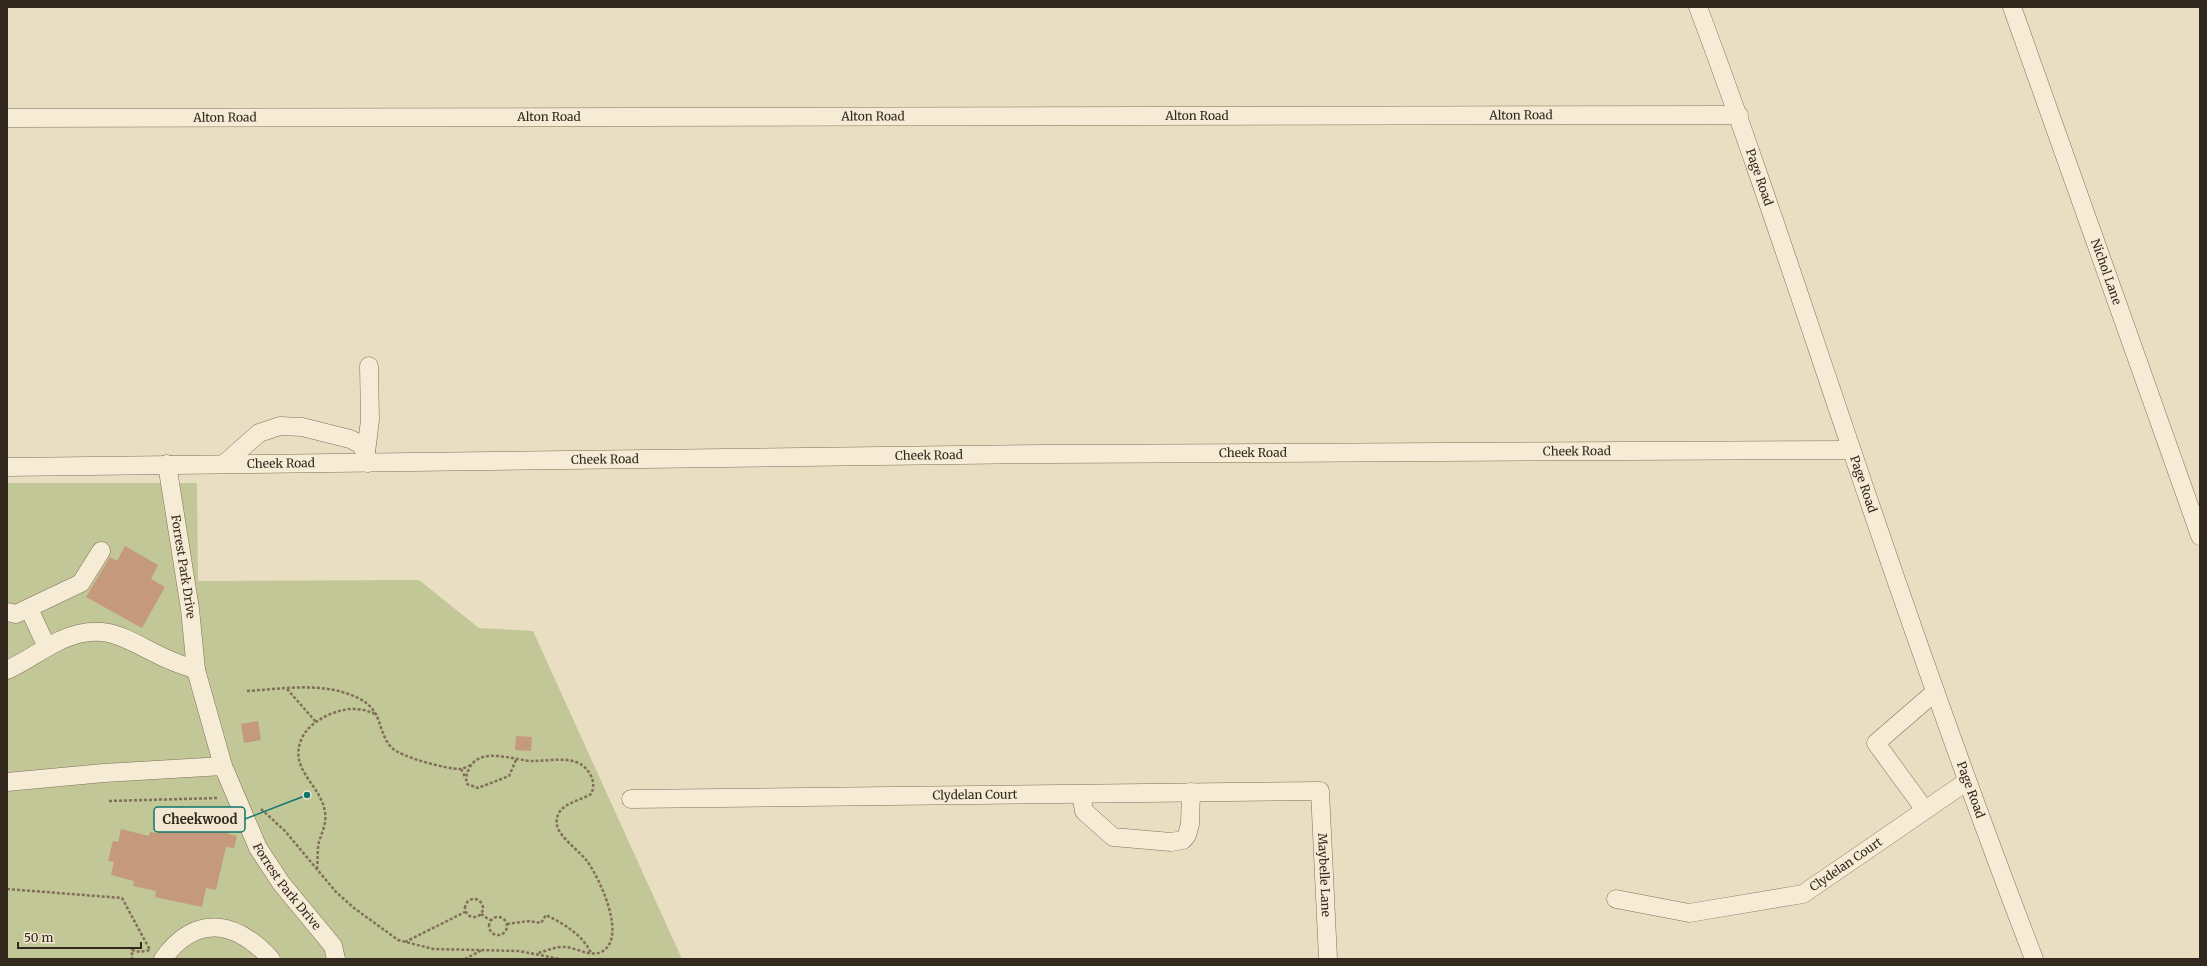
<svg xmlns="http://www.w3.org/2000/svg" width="2207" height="966" font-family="Merriweather,serif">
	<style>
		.green { fill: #c2c797 }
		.building { fill: #c5997b }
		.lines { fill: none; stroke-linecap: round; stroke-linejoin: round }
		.minor-casing { stroke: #826f5b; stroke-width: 19 }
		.path { stroke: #826f5b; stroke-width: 2.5; stroke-dasharray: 3 2; stroke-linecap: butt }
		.minor { stroke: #f6ebd5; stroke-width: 18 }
		.labels { text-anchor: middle; stroke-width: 3; stroke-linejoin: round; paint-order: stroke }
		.street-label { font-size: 12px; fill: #33281e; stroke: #f2e8d1 }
		.leader { fill: none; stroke: #0f766e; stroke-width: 1.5 }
		.callout-dot { fill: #0f766e; stroke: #f2e8d1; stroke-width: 1.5 }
		.callout { fill: #f2e8d1; stroke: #0f766e; stroke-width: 1.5 }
		.callout-label { font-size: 13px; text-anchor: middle; font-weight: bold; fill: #33281e }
	</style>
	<rect width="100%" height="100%" fill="#eadec2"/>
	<path class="green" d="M7 483H197L198 581 419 580 479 628 533 631 682 959H7Z"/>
	<path class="building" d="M125 546 158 565 151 579 165 587 142 628 86 597 110 557 117 561Z
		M258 721 261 740 244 743 241 724Z
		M516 736 532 737 531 751 515 750Z
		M161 817 229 832 228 834 237 836 234 848 226 847 216 890 206 888 202 907 155 897 156 891 133 886 134 881 111 875 114 862 108 861 113 841 118 842 121 829 149 836 150 832 158 833Z"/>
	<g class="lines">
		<g class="minor-casing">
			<g id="minor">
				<path id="s1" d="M1698 7C1753 153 1801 301 1851 448 1909 620 1969 790 2034 959"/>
				<path id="s2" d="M2012 7 2200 536"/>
				<path id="s3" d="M7 118 1739 115"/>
				<path d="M366 452 370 420 369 366"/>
				<path id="s4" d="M167 464 190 609 196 670 223 766 258 848 281 883 333 946 336 959"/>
				<path d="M224 464 259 433 280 426 302 427 350 439 360 444 366 452 368 463"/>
				<path id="s5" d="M7 467 1046 454 1851 450"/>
				<path d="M29 609 47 647"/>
				<path d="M7 612 16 614 81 583 101 551"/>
				<path d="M7 670C25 662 42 649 61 640 106 620 126 640 165 658 175 663 186 666 196 670"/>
				<path d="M7 782 104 773 223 766"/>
				<path d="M1081 794 1084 811 1113 837 1171 842 1183 840 1187 835 1190 824 1191 792"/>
				<path id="s6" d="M631 799 1320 791 1328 959"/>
				<path d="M1925 810 1876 743 1935 692"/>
				<path id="s7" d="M1616 899 1689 913 1803 894 1966 782"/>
				<path d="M163 959C196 913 236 921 271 959"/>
			</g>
		</g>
		<path class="path" d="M287 689 316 722
			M247 691C284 689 323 681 358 698 384 711 376 729 391 747 400 757 446 769 460 769 463 769 468 766 471 765
			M516 760 509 776 478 788 467 784C465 777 467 773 470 767 482 746 515 761 533 761 554 761 580 753 591 776 594 782 594 788 591 794 580 801 560 803 557 818 556 823 557 828 560 832 567 843 579 851 587 861 599 877 627 936 603 951 590 959 576 946 562 947 554 947 546 951 538 953
			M461 769 465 777
			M109 801 218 798
			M261 809 285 831 336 892 354 908 398 940 433 949 519 951 560 959
			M317 869C318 860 317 850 319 842 322 832 327 823 325 812 321 785 289 770 301 740 306 728 316 721 328 715 345 708 359 706 377 715
			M7 889 122 898 150 950 140 952 132 950V959
			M465 908a9 9 0 1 1 18 0a9 9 0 1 1-18 0Z
			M481 914 490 920
			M489 926a9 9 0 1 1 18 0a9 9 0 1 1-18 0Z
			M507 924 528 921 541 923 546 915C564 924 582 934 591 953
			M405 942 465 912
			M465 959 482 950"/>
		<use href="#minor" class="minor"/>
	</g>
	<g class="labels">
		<g class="street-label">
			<text dy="4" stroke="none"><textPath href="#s3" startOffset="866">Alton Road</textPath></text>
			<text dy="4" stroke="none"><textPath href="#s3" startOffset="1190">Alton Road</textPath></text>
			<text dy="4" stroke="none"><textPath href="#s3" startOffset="1514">Alton Road</textPath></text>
			<text dy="4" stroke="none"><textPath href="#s3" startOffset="218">Alton Road</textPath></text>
			<text dy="4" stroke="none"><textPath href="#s3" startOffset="542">Alton Road</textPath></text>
			<text dy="4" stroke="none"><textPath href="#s1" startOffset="181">Page Road</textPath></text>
			<text dy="4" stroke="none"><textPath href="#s2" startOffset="281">Nichol Lane</textPath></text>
			<text dy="4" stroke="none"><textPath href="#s5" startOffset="1570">Cheek Road</textPath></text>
			<text dy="4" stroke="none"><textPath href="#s5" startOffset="1246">Cheek Road</textPath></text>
			<text dy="4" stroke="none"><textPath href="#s5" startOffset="922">Cheek Road</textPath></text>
			<text dy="4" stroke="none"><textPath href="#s5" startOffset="598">Cheek Road</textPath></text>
			<text dy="4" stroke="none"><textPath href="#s5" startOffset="274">Cheek Road</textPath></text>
			<text dy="4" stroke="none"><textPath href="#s1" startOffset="505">Page Road</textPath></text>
			<text dy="4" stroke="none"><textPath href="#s4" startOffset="104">Forrest Park Drive</textPath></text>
			<text dy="4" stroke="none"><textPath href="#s1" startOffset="829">Page Road</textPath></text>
			<text dy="4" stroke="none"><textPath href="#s6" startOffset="344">Clydelan Court</textPath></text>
			<text dy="4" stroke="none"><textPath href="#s7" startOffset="242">Clydelan Court</textPath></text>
			<text dy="4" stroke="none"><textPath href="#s6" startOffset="773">Maybelle Lane</textPath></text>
			<text dy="4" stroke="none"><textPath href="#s4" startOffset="445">Forrest Park Drive</textPath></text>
		</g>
	</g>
	<path class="leader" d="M307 795L245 819"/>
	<circle class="callout-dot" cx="307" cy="795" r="4"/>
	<rect class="callout" x="154" y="807" width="91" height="25" rx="4"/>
	<g class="callout-label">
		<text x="200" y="824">Cheekwood</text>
	</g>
	<rect width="2207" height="966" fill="none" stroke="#33281e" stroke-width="16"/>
	<path d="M18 942v6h123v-6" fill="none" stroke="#33281e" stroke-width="2"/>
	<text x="24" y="942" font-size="12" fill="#33281e" stroke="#f2e8d1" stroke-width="3" paint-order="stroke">50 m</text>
</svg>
